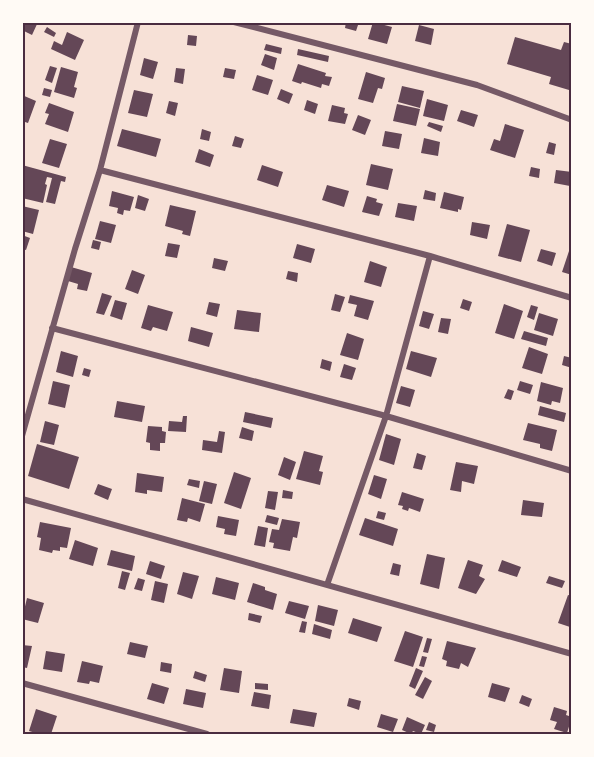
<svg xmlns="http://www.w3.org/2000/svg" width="594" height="757" font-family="'Golos Text',sans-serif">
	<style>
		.building { fill: #644757 }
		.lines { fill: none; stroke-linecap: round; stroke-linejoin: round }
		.minor { stroke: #755966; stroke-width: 6 }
		.neatline { fill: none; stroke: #4a2c40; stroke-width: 2 }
	</style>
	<rect width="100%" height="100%" fill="#f7e1d7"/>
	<path class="building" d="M24 22H38L32 35 22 30Z
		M346 22H359L356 31 345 28Z
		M373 22 392 27 387 44 368 39Z
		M419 25 434 29 431 45 415 41Z
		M47 27 56 33 54 37 44 32Z
		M67 32 84 40 75 60 51 49 54 41 62 45Z
		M188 35 197 36 196 46 187 45Z
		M515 37 561 50 564 42 572 44V80L569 90 549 84 551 77 507 64Z
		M266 44 282 48 281 54 264 50Z
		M298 49 329 56 328 62 297 55Z
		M265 54 277 58 274 70 261 65Z
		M144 58 158 62 153 79 140 75Z
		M298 64 326 73 325 76 332 77 329 86 322 84 321 88 302 82 301 84 292 81Z
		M50 66 57 68 52 83 45 80Z
		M61 67 78 72 74 87 77 88 74 98 54 92Z
		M176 68 185 69 183 84 174 82Z
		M225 68 236 70 234 79 223 77Z
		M366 72 385 78 382 89 378 88 373 103 358 99Z
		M257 75 273 80 268 95 252 90Z
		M402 86 424 91 420 108 398 102Z
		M44 88 52 90 50 97 42 95Z
		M281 89 293 94 289 104 277 99Z
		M134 90 153 94 147 117 128 113Z
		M22 95 36 101 28 123 22 121Z
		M427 99 448 105 444 121 423 116Z
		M307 100 318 104 315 114 304 110Z
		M169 101 178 103 175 116 166 113Z
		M49 103 74 112 68 132 45 124 49 114 45 113Z
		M397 104 420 109 416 126 393 121Z
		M332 105 345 108 344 113 348 114 345 124 328 121Z
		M461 110 478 115 474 127 457 121Z
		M358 115 371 120 365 135 352 130Z
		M429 122 443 126 441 132 427 126Z
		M505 124 524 130 515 158 490 150 494 139 500 141Z
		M122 129 161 139 156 157 117 146Z
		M202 129 211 132 209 141 200 139Z
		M385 131 402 134 399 149 382 146Z
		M235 136 244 139 241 148 232 146Z
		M424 138 440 142 438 156 421 153Z
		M50 139 67 144 59 168 42 163Z
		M549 142 556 144 554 155 546 153Z
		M199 149 214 155 210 167 195 162Z
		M371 164 393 169 388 190 366 185Z
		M22 165 66 177 65 182 61 181 55 204 46 202 52 178 47 177 45 184 47 185 43 203 22 198 25 178 22 177Z
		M262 165 283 172 278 187 257 180Z
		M531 167 540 169 539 178 529 176Z
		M556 170 572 172 570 186 554 183Z
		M327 185 349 191 344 207 322 200Z
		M425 190 436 193 435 201 423 199Z
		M112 191 134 197 130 211 124 210 123 215 117 213 118 208 109 206Z
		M444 192 464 197 461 210 458 209V212L440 208Z
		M138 195 149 199 145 211 135 208Z
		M367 196 377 199 376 202 383 204 379 216 362 212Z
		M398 203 417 206 414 221 395 217Z
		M170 205 196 211 190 236 182 234 183 231 165 226Z
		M22 206 39 210 33 234 22 231Z
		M100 221 116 225 111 243 95 239Z
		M472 222 490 225 487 239 470 235Z
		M507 224 530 230 521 262 498 256Z
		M22 235 30 238 26 250 22 249Z
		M93 240 101 242 99 250 91 248Z
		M168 243 180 245 177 258 165 256Z
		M297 244 315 249 311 263 293 258Z
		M541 249 556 253 552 266 537 261Z
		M569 251 572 252V275L562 272Z
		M214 258 228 261 225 271 212 268Z
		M370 261 387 267 381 287 364 282Z
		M71 267 92 273 87 291 77 289 78 284 68 281Z
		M132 270 145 275 138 294 125 289Z
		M288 271 298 273 297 282 286 279Z
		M102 293 112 296 104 315 96 313Z
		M335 294 345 297 340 312 331 310Z
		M350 295 374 301 368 320 354 316 357 305 348 303Z
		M463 299 472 302 469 311 460 308Z
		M115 300 127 303 122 320 110 316Z
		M209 302 220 304 217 317 206 314Z
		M504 304 523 311 514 339 495 333Z
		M148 305 173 312 167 331 153 327 151 331 141 328Z
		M531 305 538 307 534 320 527 317Z
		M237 310 261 313 259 332 234 329Z
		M423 311 434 314 429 329 419 326Z
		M539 313 558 319 553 336 534 330Z
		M441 318 451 319 448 334 438 332Z
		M191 327 213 333 209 347 188 341Z
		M524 331 548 338 546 346 521 339Z
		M347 333 364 339 358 360 340 355Z
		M529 347 548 354 542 374 522 368Z
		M61 351 78 356 73 377 56 372Z
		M411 351 437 358 431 377 406 369Z
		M564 356 572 358V368L562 365Z
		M322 359 332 362 330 371 320 368Z
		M344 364 356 368 352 380 340 377Z
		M84 368 91 370 89 377 82 375Z
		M53 381 70 385 65 408 48 404Z
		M520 381 533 385 530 394 517 390Z
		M541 382 563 388 560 403 552 401 551 405 537 401Z
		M401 386 415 390 410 407 396 403Z
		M508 389 514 391 511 400 504 398Z
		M117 401 145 406 142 422 114 417Z
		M540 406 566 413 564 422 538 415Z
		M245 412 273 418 271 428 243 422Z
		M183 416H187L186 432 168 431 169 421 182 422Z
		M45 421 59 425 54 445 40 442Z
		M528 423 557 430 552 451 540 448V444L523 440Z
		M148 426 162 427V431L166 432 165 443H160V451L150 450V443L146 442Z
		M242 427 254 431 252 441 239 438Z
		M219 431 225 432 222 453 202 450 203 440 217 442Z
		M386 434 401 439 394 465 379 460Z
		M37 444 79 457 69 489 28 476Z
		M304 451 323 456 319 471 323 472 320 485 296 479Z
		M417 453 426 456 422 470 413 468Z
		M284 457 296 462 290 480 278 475Z
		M456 462 478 466 474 484 462 481 461 492 450 490Z
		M234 472 251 478 241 509 224 503Z
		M137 473 164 477 162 492 147 490V494L135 492Z
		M374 475 387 479 381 499 368 494Z
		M189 479 200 481 199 488 187 485Z
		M204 481 217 484 212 504 199 501Z
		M98 484 112 489 108 500 94 494Z
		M283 490 293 492 292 499 282 498Z
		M268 491 278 492 275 510 265 508Z
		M402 492 424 499 420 512 409 508 408 511 402 509 403 506 398 505Z
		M182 498 205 504 200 522 188 518 187 522 177 520Z
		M523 500 544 503 542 517 521 515Z
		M378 511 386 513 384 520 376 518Z
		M267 515 279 518 277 525 265 522Z
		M218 516 239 520 236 536 224 534 225 529 216 527Z
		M365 518 398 529 393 546 359 535Z
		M282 519 300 522 297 538 293 537 290 551 273 548 274 543 269 542 272 529 279 530Z
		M40 522 71 528 67 548 60 547V551L53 550 52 553 39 550 41 538 37 537Z
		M258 526 268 528 265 547 254 545Z
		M75 540 98 548 93 566 69 559Z
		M111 550 135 556 132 571 107 565Z
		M427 554 445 558 439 589 420 584Z
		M468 560 483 565 479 576 485 579 476 594 458 588Z
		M502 560 521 567 517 577 498 571Z
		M150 561 165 566 161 579 146 574Z
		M393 563 401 565 399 576 390 574Z
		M122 571 130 573 125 590 118 588Z
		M183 572 199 576 192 599 177 594Z
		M549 576 565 581 562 588 546 583Z
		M216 577 239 583 235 600 212 594Z
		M138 578 145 580 142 591 134 589Z
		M155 581 168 584 164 603 151 600Z
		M253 583 265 587V590L277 594 273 610 247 602Z
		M568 595 572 596 570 627 558 623Z
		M27 598 44 603 38 623 22 619Z
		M289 601 309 606 305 619 285 613Z
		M318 605 338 610 334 626 315 621Z
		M249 613 262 616 260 623 248 620Z
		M353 618 382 627 377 642 348 633Z
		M302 621 307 622 305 633 299 632Z
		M314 624 332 630 330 639 312 634Z
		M405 631 423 637 413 667 394 661Z
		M427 638 432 639 428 653 423 652Z
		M447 641 476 648 468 667 461 663 459 669 446 666 447 661 442 659Z
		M130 642 148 646 145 658 127 654Z
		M22 645 32 646 27 668 22 667Z
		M46 651 65 654 62 672 43 669Z
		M422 656 427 657 424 667 419 666Z
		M82 661 103 666 99 683 90 681 89 684 77 682Z
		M161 662 172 664 171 673 160 671Z
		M224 668 242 671 239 693 220 690Z
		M416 668 423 671 415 689 409 686Z
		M195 671 207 675 205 682 193 678Z
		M425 677 432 681 423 699 415 695Z
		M152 683 169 688 164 704 147 699Z
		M255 683 268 684V690L255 689Z
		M492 683 510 688 505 702 488 697Z
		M186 689 206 693 203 708 183 704Z
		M254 692 271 695 269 709 251 706Z
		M522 695 532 699 529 707 519 703Z
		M349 698 361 701 359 710 347 706Z
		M554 707 567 711 566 715 572 717 567 733 554 729 557 722 550 720Z
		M36 709 57 716 51 734H39L29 731Z
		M293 709 317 713 314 727 290 723Z
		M381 714 398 719 393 732 377 727Z
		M407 717 425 725 421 734 413 731 411 734 402 730Z
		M429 722 436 725 434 732 426 730Z"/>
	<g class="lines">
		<path class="minor" d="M234 22 477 85 572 120
			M100 170 430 256 386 416 327 585
			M430 256 572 298
			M52 328 386 416 572 471
			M22 436 75 249 100 170 138 22
			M22 499 572 654
			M22 683 207 734"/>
	</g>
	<rect width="594" height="757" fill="none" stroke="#fffaf5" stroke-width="48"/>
	<rect x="24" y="24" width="546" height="709" class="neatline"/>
</svg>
